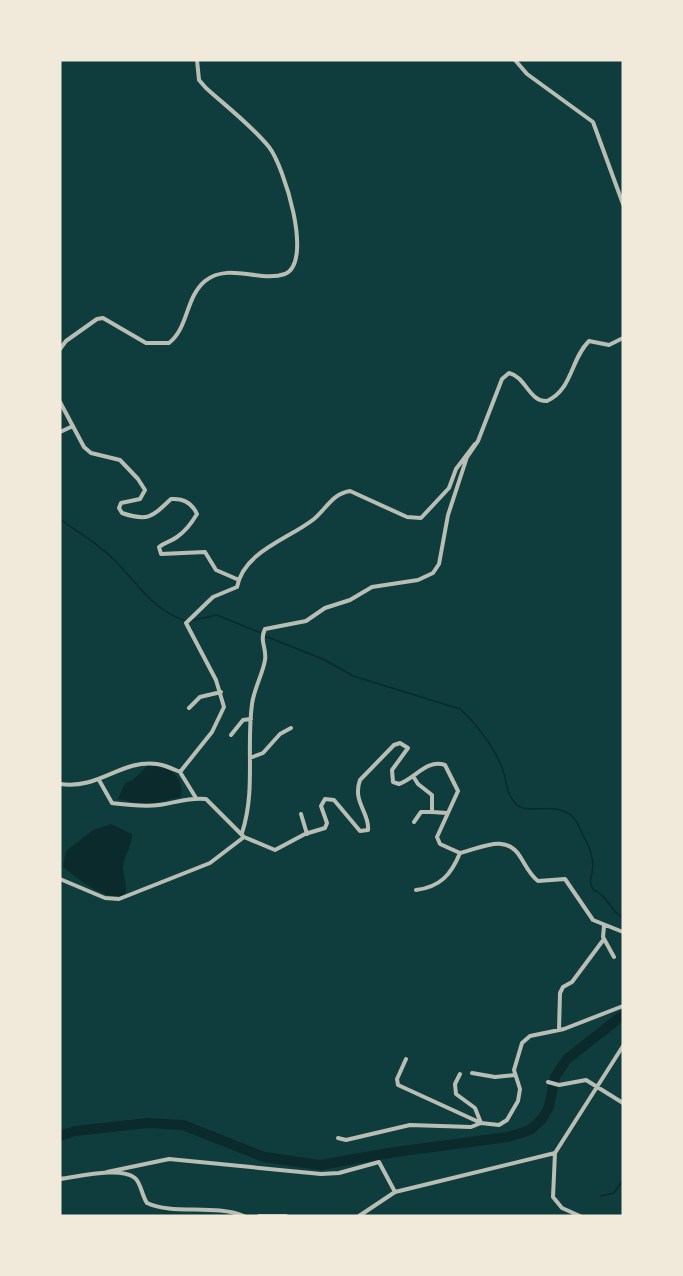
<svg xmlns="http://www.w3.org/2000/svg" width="683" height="1276" font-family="'Sofia Sans Condensed',sans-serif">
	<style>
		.water { fill: #0a2a2b }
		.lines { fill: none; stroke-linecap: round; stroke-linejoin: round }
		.stream { stroke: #0a2a2b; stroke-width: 1.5 }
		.river { stroke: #0a2a2b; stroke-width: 10 }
		.minor { stroke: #b8beb3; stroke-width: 4 }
	</style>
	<rect width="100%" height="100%" fill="#0f3d3e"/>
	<path class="water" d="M148 765C167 766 185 774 181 797L146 805 118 799 125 783 133 780Z
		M111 824 132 834C132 847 124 855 123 867 123 876 128 886 125 895 104 902 79 879 63 867L66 851 93 830Z"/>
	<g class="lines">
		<path class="stream" d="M60 519C76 531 94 541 109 555 136 579 148 608 186 621
			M190 621 217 615 261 633
			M265 636 325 660 353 676 460 709C476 723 493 746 501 765 507 778 505 793 516 804 527 816 557 800 573 817 578 822 582 834 586 841 593 854 595 867 590 881L593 890C607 894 610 911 623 918
			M601 1196 614 1193 623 1180"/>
		<path class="river" d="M60 1136 75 1131 148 1123 183 1125 264 1157 320 1165 395 1152 508 1137 530 1130 542 1119 549 1107 555 1077 567 1059 623 1015"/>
		<path class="minor" d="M515 60 527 74 593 122 623 204
			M60 349 66 341 97 319 103 318 146 343H169C189 327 185 298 205 281 229 262 260 283 285 274 314 262 284 166 269 147 251 125 227 107 206 88L199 80 197 60
			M60 402 84 447 91 453 120 460 138 479 145 490 140 499 121 503 119 508 122 513C148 522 152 517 171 499 184 498 192 503 197 514 191 524 186 531 177 537 170 542 165 542 159 547L161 554 205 552 216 570 239 580
			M60 432 73 426
			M189 708 200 697 221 692
			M231 735 243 720 251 719
			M250 758 263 753 280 734 291 728
			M413 776 418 784 432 795V812L447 813
			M99 780 112 803C128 805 143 807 159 805 176 803 188 797 206 799L244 837 275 850 305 834 325 828 327 823 321 806 325 799 334 800 360 831 368 830C370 813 352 802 360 780L394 745 400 743 408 748 392 770 393 782 399 784C416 778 426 759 445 765L458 791 437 837 440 844 460 853C483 847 507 833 521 858 526 866 530 875 538 881L565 879 593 920 623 932
			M60 784C99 790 121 759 157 764 165 765 173 769 180 772
			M196 798 180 772 212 732 224 707 216 680 186 623 213 597 237 587C244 551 289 539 314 519 327 508 332 494 350 491L407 517 421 518 449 488 456 469 475 444
			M301 814 307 834
			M414 822 421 812H432
			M242 833C256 790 246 748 252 704 254 689 263 673 265 660 267 648 259 641 265 629L306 621 325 608 350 600 372 587 418 580 433 573 439 564 448 515 467 457 478 441 502 379 509 373C526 377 529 402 547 401 573 389 570 360 589 341L609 345 623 338
			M60 879 105 898 119 899 210 863 244 837
			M416 890C440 887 451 875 460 853
			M604 926 603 937 614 957
			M559 1030 560 993 563 987 572 982 604 939
			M406 1059 397 1079 398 1085 481 1123 499 1125 507 1120 518 1101 520 1089 514 1070 522 1043 530 1036 564 1029 623 1006
			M472 1073 495 1077 515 1075
			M548 1082 559 1085 586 1080 623 1103
			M338 1138 346 1140 410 1125 471 1127 481 1123 475 1108 456 1094 455 1084 460 1074
			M107 1172 169 1159 321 1174 339 1173 379 1162 395 1192
			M60 1179C78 1177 120 1166 135 1178 141 1183 142 1196 147 1203 173 1215 214 1204 244 1216
			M259 1216H286
			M359 1216 395 1192 555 1153
			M580 1216 562 1208 553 1197 555 1153 623 1046"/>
	</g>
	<rect width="683" height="1276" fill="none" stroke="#f1e9da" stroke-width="123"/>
</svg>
